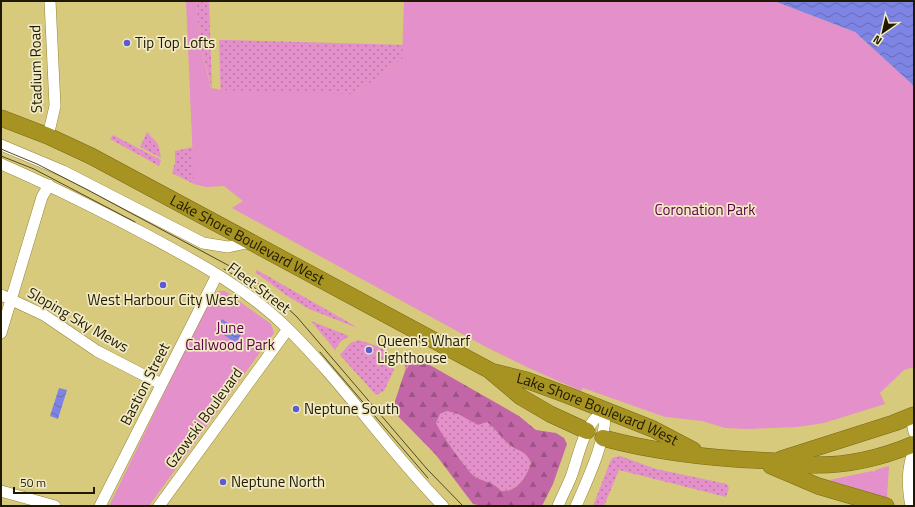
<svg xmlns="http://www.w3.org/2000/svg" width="915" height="507" font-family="'Titillium Web',sans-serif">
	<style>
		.grass { fill: url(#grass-dots) }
		.forest { fill: url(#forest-firs); fill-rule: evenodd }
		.green { fill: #e490ca }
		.water { fill: url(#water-waves) }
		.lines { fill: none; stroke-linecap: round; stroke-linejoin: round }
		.minor-casing { stroke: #948538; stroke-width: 12 }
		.highway-casing { stroke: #776816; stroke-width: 17 }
		.minor { stroke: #fff; stroke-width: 11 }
		.highway { stroke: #a79322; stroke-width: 16 }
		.tram { stroke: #514821; stroke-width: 1 }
		.poi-dot { fill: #5c5bd3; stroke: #f1eac4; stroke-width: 1.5 }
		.labels { text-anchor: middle; stroke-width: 3.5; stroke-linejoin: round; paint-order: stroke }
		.poi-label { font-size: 15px; fill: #1f1900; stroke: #f1eac4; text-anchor: start }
		.street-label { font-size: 15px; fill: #1f1900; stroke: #f1eac4 }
		.park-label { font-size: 15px; fill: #5a0148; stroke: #f1eac4 }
	</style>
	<defs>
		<pattern id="grass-dots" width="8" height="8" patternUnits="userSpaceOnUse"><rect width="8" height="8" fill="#e490ca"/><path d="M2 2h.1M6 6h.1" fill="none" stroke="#b875a2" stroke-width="1.8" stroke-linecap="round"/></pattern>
		<pattern id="forest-firs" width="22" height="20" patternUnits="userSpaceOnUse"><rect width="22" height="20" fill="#c266a8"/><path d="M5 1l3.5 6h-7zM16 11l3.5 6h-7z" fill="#9d5386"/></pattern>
		<pattern id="water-waves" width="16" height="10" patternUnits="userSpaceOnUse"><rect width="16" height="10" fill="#7e84e4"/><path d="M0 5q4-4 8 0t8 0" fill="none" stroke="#676bb6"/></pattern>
	</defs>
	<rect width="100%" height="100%" fill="#d8ca7c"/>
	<path class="grass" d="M196 1H209L212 89 200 43Z
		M219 40H229L408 45 402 59 355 94 351 101 221 105Z
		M190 88 207 187 194 184 172 173 175 163V151L193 147Z
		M147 132 158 144 161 158 140 147Z
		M113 135 161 160 159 166 110 139Z
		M257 270 355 326V327L309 309 286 295 255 272Z
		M311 321 349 336 340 342 335 350Z
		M359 340 380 347 390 354 394 370 384 391 376 395 340 355 350 343Z
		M411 355 428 364 409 365 405 371 404 356Z
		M447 411 458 414 478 425 487 422C496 429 501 438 510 445 521 453 524 447 531 463 527 476 517 493 501 491 492 480 483 483 474 476 465 468 441 434 436 423L440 414Z
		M620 456 656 469 727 484 729 488 726 497 619 470 604 506H593L610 462 612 458Z"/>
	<path class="forest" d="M428 364 519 416 536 430 556 433 564 438 567 444 553 484 542 506H483L473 504 436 455 392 410 405 371 409 365ZM447 411 458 414 478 425 487 422C496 429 501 438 510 445 520 453 525 449 531 463 527 476 517 493 501 491 492 480 484 483 474 476 465 468 441 434 436 423L440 414Z"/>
	<path class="green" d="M186 1H196L200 43 211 88 222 90 355 94 402 59 404 1H774L855 32 914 86V367L904 370 880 393 885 404 824 423 797 427 748 429 725 428 702 421 665 417 583 388 581 391 531 369 486 347 232 208 243 201 224 186 207 187 194 184Z
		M218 291H225L271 324 274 333 149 506H109L211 297Z
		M889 466 887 498 829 480 872 471 874 472 875 470Z"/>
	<path class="water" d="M774 1H914V86L855 32Z
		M222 319 242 333 236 343 215 329Z
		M59 388 67 390 58 419 50 416Z"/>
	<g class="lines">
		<g class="minor-casing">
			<path id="minor" d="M48 136 55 106 50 1
				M1 145 63 171 203 243 228 247 251 242
				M1 164C50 185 97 209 145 234 195 261 247 288 288 329 344 384 388 450 443 506
				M1 295 44 315 97 351 161 384
				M1 333 42 197 49 185
				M911 417 914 432
				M1 491 55 506
				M100 506 217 275
				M159 506 288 329
				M558 506C562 496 567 487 571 477 579 456 583 424 604 411 609 435 586 483 576 506
				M911 506C907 485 907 469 914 449"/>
		</g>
		<g class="highway-casing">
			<g id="highway">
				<path id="s1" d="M1 118 48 136 91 156 489 370 521 397 550 414 587 431"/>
				<path id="s2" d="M494 372 526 380 567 395 653 429 693 450"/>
				<path d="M603 438C658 453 717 459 774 461 786 461 798 465 810 465 846 466 881 458 914 444"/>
				<path d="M781 459 894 423 914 415"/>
				<path d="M771 466 818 486 886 506"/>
			</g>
		</g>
		<use href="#minor" class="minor"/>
		<use href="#highway" class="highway"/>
		<path class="tram" d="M1 149 37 164 88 190 237 270 269 291 297 317 427 469 463 506
			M1 156 34 169 135 222
			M224 269 255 288 275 304
			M320 352 428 478"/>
	</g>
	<g class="poi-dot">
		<circle cx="127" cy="43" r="4"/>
		<circle cx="163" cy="285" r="4"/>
		<circle cx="369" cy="350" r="4"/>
		<circle cx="296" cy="409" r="4"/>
		<circle cx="223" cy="482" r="4"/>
	</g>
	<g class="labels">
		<g class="poi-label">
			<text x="135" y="48">Tip Top Lofts</text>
			<text x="163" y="305" text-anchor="middle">West Harbour City West</text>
			<text x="377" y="346">Queen's Wharf<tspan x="377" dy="17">Lighthouse</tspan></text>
			<text x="304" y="414">Neptune South</text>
			<text x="231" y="487">Neptune North</text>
		</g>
		<g class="street-label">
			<text transform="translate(36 69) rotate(-91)" y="5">Stadium Road</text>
			<text dy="5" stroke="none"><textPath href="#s1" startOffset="275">Lake Shore Boulevard West</textPath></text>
			<text transform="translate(259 288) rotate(37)" y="5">Fleet Street</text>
			<text transform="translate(78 320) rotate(30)" y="5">Sloping Sky Mews</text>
			<text transform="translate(145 384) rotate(-63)" y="5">Bastion Street</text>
			<text dy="5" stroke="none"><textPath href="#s2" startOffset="110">Lake Shore Boulevard West</textPath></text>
			<text transform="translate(204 418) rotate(-54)" y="5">Gzowski Boulevard</text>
		</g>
		<g class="park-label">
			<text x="705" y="215">Coronation Park</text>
			<text x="230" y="333">June<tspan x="230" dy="17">Callwood Park</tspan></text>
		</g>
	</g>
	<rect width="915" height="507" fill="none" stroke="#1f1900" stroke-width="4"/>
	<g transform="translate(883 32) rotate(214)" stroke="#f1eac4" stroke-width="3" paint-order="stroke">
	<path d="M0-3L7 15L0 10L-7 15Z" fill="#1f1900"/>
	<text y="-6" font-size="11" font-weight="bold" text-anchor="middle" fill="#1f1900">N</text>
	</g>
	<path d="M14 487v6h80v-6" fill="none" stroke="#1f1900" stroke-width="2"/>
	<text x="20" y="487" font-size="12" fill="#1f1900" stroke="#f1eac4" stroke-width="3" paint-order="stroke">50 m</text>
</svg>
